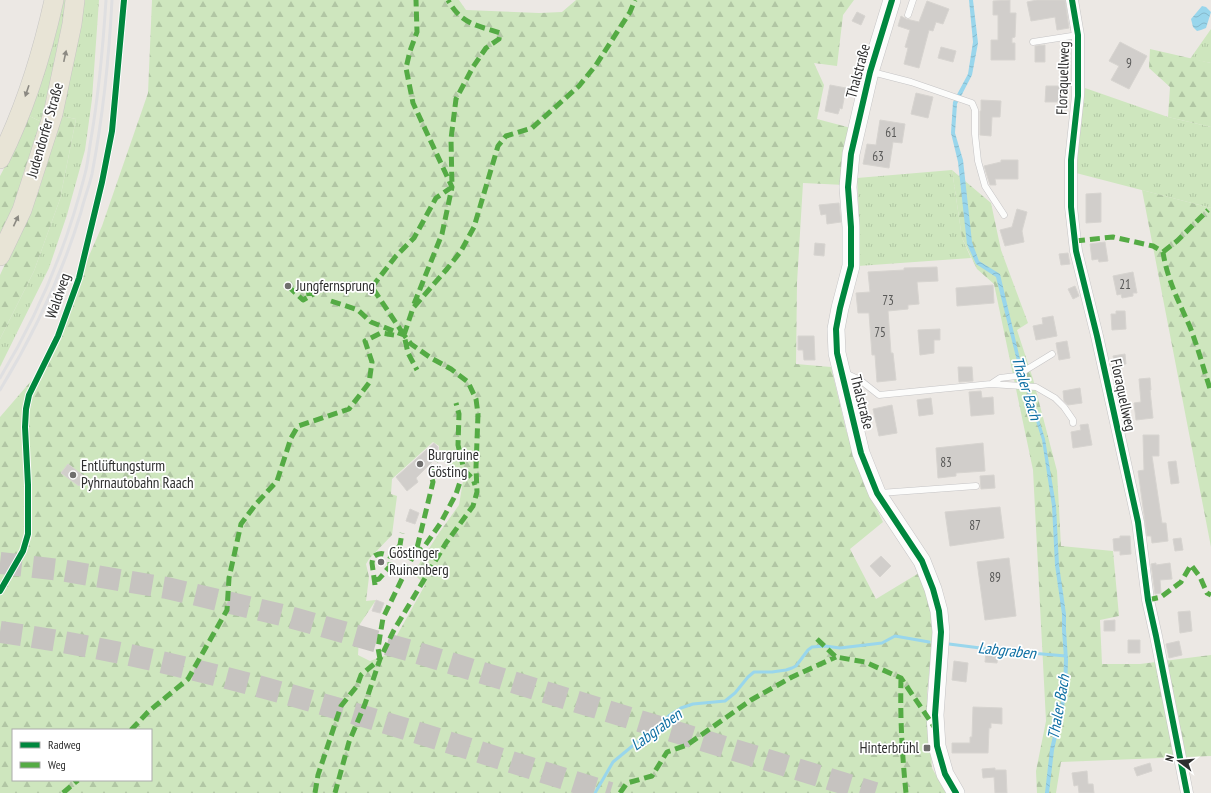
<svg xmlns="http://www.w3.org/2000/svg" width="1211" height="793" font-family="'PT Sans Narrow',sans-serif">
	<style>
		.grass { fill: url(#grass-tufts) }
		.forest { fill: url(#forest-firs); fill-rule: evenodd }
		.water { fill: url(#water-waves) }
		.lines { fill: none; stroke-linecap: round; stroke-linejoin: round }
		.stream { stroke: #99d6ec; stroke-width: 3 }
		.building { fill: #d1cecb; stroke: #d7d4d0 }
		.motorway-tunnel { stroke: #c6c3c0; stroke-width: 22; stroke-dasharray: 22 11; stroke-linecap: butt }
		.service-casing { stroke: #c5c4c5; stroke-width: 7 }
		.minor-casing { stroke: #c5c4c5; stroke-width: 13 }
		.secondary-casing { stroke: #c5c4c5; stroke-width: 18 }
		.primary-casing { stroke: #c6c5c4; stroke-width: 20 }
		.service { stroke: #fcfcfb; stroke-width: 6 }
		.minor { stroke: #fcfcfb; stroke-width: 12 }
		.secondary { stroke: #fcfcfb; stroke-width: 17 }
		.primary { stroke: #e8e4d6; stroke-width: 19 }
		.rail { stroke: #dfdfe1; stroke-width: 3 }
		.quiet { stroke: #54ab44; stroke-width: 5; stroke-dasharray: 10 5; stroke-linecap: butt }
		.cycleway-casing { stroke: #fff; stroke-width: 8 }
		.cycleway { stroke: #00873e; stroke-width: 6 }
		.oneway { fill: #8b8982 }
		.poi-dot { fill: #706f6e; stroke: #fff; stroke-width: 1.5 }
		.labels { text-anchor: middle; stroke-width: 3.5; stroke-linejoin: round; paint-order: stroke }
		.number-label { font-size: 13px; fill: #585857 }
		.street-label { font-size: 15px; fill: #2e2e2e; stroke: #fff }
		.poi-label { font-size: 15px; fill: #2e2e2e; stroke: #fff; text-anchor: start }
		.water-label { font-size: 16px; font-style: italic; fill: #0d6fa3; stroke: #fff }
	</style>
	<defs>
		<pattern id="grass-tufts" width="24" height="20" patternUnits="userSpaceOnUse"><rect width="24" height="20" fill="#cee6be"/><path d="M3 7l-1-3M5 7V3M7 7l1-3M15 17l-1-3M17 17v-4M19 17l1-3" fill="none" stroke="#b1c6a4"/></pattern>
		<pattern id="forest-firs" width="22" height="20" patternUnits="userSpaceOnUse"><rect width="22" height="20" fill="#cee6be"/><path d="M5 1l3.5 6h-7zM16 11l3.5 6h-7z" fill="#b1c6a4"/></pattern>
		<pattern id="water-waves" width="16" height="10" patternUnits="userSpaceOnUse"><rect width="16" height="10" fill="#99d6ec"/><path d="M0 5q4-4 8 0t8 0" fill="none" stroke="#84b8cb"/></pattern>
	</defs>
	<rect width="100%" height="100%" fill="#ece8e4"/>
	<path class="grass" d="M60 0H68L44 123 27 115Z
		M81 0H99L92 99 85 150 67 215 49 268 0 367V339L34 271 60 199 76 119 61 116Z
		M1211 29V63L1190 59Z
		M1085 88 1168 117 1211 127V208L1076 173Z
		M952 170 962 238 971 258 858 266 860 233 857 178Z"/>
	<path class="forest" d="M152 0H459L466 10 539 13 562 12 576 0H854L843 15 837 66 814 63 824 85 817 119 851 128 845 185 803 183 797 283 796 364 831 367 846 430 868 491 883 522 850 549 876 599 919 573 931 608 933 637 927 693 932 768 946 793H0V417L38 373 102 226 148 93ZM433 442 439 446V456L463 481 459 505 439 533 414 572 409 569 425 585 386 655 370 661 358 655 360 624 376 600 366 601 369 577 366 564 369 559 392 535 397 496 391 494 392 479ZM13 730H151V780H13Z
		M1150 49 1211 63V127L1168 117 1170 87 1149 68Z
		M27 115 44 123 19 194 0 238V176L11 155Z
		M61 116 76 119 60 199 34 271 0 339V275L38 193Z
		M952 170 991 203 1001 250 1028 323 1017 330 1033 379 1057 471 1061 546 1113 551 1119 616 1100 620 1102 664H1140L1211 655V756L1061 762 1056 793H1037L1036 771 1046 721 1033 470 994 284 977 269 962 238Z
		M1142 190 1211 208V547Z"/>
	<path class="water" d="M969 0H973L978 43 972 75 957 104 955 133 963 160 972 242 979 261 1000 274 1020 359 1045 439 1056 506 1059 565 1066 614V630L1068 660 1067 693 1054 750 1049 793H1045L1050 749 1063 693 1064 658 1062 630V614L1055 565 1052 506 1042 440 1017 361 996 277 976 264 967 244 958 162 951 133 953 102 968 74 973 42Z
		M1202 6 1206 7 1211 12 1206 28 1201 30 1197 31 1193 27 1191 19Z"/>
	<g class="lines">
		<path class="stream" d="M949 644 996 650 1066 656
			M595 793 613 762 670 715 681 708 693 704 725 701 735 693 748 677 754 672H772L786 670 792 668 796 666 808 650 812 647 825 646 840 648 882 643 895 636 929 642"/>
	</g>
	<path class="building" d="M1010 0V13H1016L1015 37 1012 38V43H1015V60H991V40H998V15H993V1Z
		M1037 0H1065L1069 28 1057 30 1055 17 1031 21 1027 2Z
		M927 1 949 9 943 24 936 22 933 31 929 30 919 68 904 64 908 48 905 47 910 30 898 26 901 16 906 19 919 22Z
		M857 12 865 16 861 25 852 21Z
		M1120 42 1147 56 1129 89 1111 80 1119 66 1109 61Z
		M1045 45V62H1035V46Z
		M941 47 956 51 953 62 938 58Z
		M830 85 846 88 842 109 840 108 838 114 825 111Z
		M1046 86H1061V102H1045Z
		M916 93 933 97 928 118 911 114Z
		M981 100 1001 101 1000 117H992L991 136 980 135V111H981Z
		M880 120 905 124 902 143 893 142 889 168 863 164 867 144 876 145Z
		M1001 160H1018V179H995L996 185H990L984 166 1001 162Z
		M1101 193V222L1086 223V194Z
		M839 203 841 222 827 224 826 214 821 215 819 205Z
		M1017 209 1027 212 1022 231 1024 242 1005 246 1000 230 1012 227Z
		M1105 242 1108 261 1099 262 1098 259 1092 260 1090 244Z
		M815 243 825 244 824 256 814 255Z
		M1068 253 1070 264 1061 265 1059 254Z
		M937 267 938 281 917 282 919 304 908 305V309L888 311 891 353H893L896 380 877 382 875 355H872L869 313H858L856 293 870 292 868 272 904 270V268Z
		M1133 272 1137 293H1133V296L1122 298 1121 294 1117 295 1113 276Z
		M993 285 994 303 957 306 956 288Z
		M1075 286 1079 296 1073 299 1068 289Z
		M1116 311H1125L1126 329 1112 330 1111 314H1116Z
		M1053 316 1057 336 1036 340 1033 326 1043 324 1042 318Z
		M940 329V340H934V353L920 355 918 330Z
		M798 336H814L815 360H804L803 350H798Z
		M1067 341 1070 358 1059 360 1056 343Z
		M1125 354 1126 364 1115 365 1113 356Z
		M958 367H972L973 381 959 382Z
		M1150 378 1151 390H1150L1153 418 1136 420 1134 403 1141 402 1139 379Z
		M1080 388 1082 403 1068 405 1064 401 1063 391Z
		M981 391 982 398 993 397 994 414 971 416 969 392Z
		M931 398 933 414 919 416 917 400Z
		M892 405 897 433 879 436 873 409Z
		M1088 424 1092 445 1073 448 1071 432 1081 430 1080 425Z
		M1143 435H1159V456H1152L1162 523H1166L1168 541 1152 543 1151 536H1147L1138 471 1144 470Z
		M434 443 438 447V456L416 478 418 482 407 491 396 477Z
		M983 443 985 471 956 473V476L938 478 936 448Z
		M1176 461 1179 483 1171 484 1168 462Z
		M68 464 85 477 79 486 61 473Z
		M994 475 995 488 981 489 980 476Z
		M1000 507 1004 538 950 546 945 512Z
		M410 509 419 513 415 524 406 521Z
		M1120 536H1130L1131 554 1120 555V551H1114L1113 539 1120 538Z
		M1181 538 1183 550 1175 551 1173 539Z
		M881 556 891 566 880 577 870 566Z
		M1009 558 1016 616 985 620 977 562Z
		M1156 563V565L1170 563 1172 579 1160 580 1161 593 1155 594 1151 564Z
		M376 600 384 603 380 613 372 611Z
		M1190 611 1192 631 1180 633 1178 612Z
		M1115 620V631H1104V621Z
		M1128 640H1140V653H1128Z
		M1179 641 1182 655 1169 658 1166 644Z
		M986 651 998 653 997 663 985 662Z
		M954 661 968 663 966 682 952 680Z
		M973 707 1002 708V724L991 723V728H989L988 753H952V743H970V737H972Z
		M1150 763 1152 771 1137 776 1134 768Z
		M995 768V770H1006L1007 793H995L994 777 983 778 982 769Z
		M1087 771 1088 784H1093L1094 793H1079L1078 785 1074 786 1072 773Z"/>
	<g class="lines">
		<path class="motorway-tunnel" d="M0 563 60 570 167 588 286 616 411 651 875 793
			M0 632C209 661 410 731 610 793"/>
		<g class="service-casing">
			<path id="service" d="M908 15 913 0
				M1033 42 1078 35
				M872 72 911 82 972 103 975 110V134L978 161 985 186 1004 215
				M845 373 860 380 879 395 991 384 1000 378 1016 376 1052 354
				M991 384 1036 387 1055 398 1064 407 1073 420V423
				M880 493 976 486
				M0 591 23 551 28 534V485L25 427 26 409 29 395 58 336 79 278 102 182 112 131 124 0"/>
		</g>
		<g class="minor-casing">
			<path id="minor" d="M1072 0 1078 35V96L1071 160V207L1076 251 1097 336 1138 522 1148 600 1156 636 1187 793"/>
		</g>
		<g class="secondary-casing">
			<path id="secondary" d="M892 0 870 72 851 154 848 187 851 227V266L840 308 836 329 837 353 861 453 877 493 922 561 933 589 939 611 941 632 935 715 937 746 945 774 956 793"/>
		</g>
		<g class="primary-casing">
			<path id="primary" d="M0 159C25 109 42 54 54 0
				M0 256 22 210 53 114 72 24 75 0"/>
		</g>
		<use href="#service" class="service"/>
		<use href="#minor" class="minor"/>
		<use href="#secondary" class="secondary"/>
		<use href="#primary" class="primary"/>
		<path class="rail" d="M0 378C38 315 67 246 85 174 88 163 89 150 91 139 99 92 103 47 106 0
			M0 390C34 334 62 275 81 212 84 199 89 187 92 174 103 116 109 59 112 0"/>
		<path class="quiet" d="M1075 241 1113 237 1153 246 1163 252C1167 279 1179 302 1190 327 1198 348 1204 370 1211 392
			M1163 252 1177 241 1208 210
			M288 286 303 300 317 292
			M372 287 396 256 414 238 436 198 452 187 451 139 456 99 473 67 486 48 499 39 500 33C476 25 461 24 448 0
			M309 296 308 289 315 287 335 288 345 284H361L372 287 404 335 408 353 417 370
			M331 301 358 310 371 322 404 335 411 344 431 358 451 369 468 382 476 399 478 414 476 467 477 492 473 506 446 543 394 630 380 659 365 704 349 742 335 793
			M414 304 442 234 452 187 413 103 406 68 410 51 417 32 416 0
			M404 335 413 308 447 269 461 251 474 227 498 146 506 136 532 128 579 86 596 65 630 12 635 0
			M464 470 473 479 475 485
			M415 555 424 547 440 524 456 494 464 470 458 445 459 414 456 403
			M375 580 379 579 390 566V560L392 557
			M375 585 372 563 373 557C381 551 383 554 392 557L400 545 402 533
			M1148 600 1161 597 1181 582 1191 565 1200 577 1207 593 1211 595
			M817 639 836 657 865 662 901 678 935 728
			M380 659 378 648 383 618 417 548 433 482 430 472 436 461
			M901 678C900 718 902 753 906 793
			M131 730 148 712 188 679 227 610 229 578 241 524 256 504 277 481 291 438 298 426 349 409 369 383 372 362 365 341 381 333 394 335
			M63 793 78 780
			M315 793 318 775 341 706 357 686 361 675 380 659
			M620 793 627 783 652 776 667 752 687 745 751 700 792 677 836 657"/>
		<g class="cycleway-casing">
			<path id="cycleway" d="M892 0 870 72 851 154 848 187 851 227V266L840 308 836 329 837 353 861 453 877 493 922 561 933 589 939 611 941 632 935 715 937 746 945 774 956 793
				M1072 0 1078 35V96L1071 160V207L1076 251 1097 336 1138 522 1148 600 1156 636 1187 793
				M0 591 23 551 28 534V485L25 427 26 409 29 395 58 336 79 278 102 182 112 131 124 0"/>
		</g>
		<use href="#cycleway" class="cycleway"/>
	</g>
	<defs><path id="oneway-solid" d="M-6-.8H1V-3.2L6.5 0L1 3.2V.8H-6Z"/></defs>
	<g class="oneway">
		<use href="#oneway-solid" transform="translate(65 56) rotate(-78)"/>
		<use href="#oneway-solid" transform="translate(27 91) rotate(109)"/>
		<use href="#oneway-solid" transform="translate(16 221) rotate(-65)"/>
	</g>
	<g class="poi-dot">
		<circle cx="288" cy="286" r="4"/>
		<circle cx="420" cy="464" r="4"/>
		<circle cx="73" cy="475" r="4"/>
		<circle cx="381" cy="562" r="4"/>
		<rect x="923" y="744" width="8" height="8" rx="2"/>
	</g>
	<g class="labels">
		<g class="number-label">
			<text x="1129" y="68">9</text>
			<text x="891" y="137">61</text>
			<text x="878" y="161">63</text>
			<text x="1125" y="289">21</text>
			<text x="888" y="305">73</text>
			<text x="880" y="337">75</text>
			<text x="946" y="467">83</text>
			<text x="975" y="530">87</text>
			<text x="995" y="582">89</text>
		</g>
		<g class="street-label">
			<text transform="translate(858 71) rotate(-75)" y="5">Thalstraße</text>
			<text transform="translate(1063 78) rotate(-88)" y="5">Floraquellweg</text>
			<text transform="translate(45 130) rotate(-74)" y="5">Judendorfer Straße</text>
			<text transform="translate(58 296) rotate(-71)" y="5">Waldweg</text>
			<text transform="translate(1123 395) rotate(78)" y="5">Floraquellweg</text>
			<text transform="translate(862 402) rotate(76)" y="5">Thalstraße</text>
		</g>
		<g class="poi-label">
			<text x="296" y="291">Jungfernsprung</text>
			<text x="428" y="460">Burgruine<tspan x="428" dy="17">Gösting</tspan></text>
			<text x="81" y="471">Entlüftungsturm<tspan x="81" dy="17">Pyhrnautobahn Raach</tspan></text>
			<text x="389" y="558">Göstinger<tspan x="389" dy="17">Ruinenberg</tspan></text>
			<text x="919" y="753" text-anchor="end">Hinterbrühl</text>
		</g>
		<g class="water-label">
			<text transform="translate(1027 388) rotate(73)" y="6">Thaler Bach</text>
			<text transform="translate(1007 650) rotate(6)" y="6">Labgraben</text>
			<text transform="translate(1058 707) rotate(-80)" y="6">Thaler Bach</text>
			<text transform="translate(656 729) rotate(-36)" y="6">Labgraben</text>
		</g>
	</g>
	<rect x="12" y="729" width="140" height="52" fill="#ffffff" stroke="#ababab"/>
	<rect x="20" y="742" width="20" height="6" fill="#00873e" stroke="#ababab"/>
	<text x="48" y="749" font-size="12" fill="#2e2e2e">Radweg</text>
	<rect x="20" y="762" width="20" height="6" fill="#54ab44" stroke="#ababab"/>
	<text x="48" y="769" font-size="12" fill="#2e2e2e">Weg</text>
	<g transform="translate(1179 761) rotate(286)" stroke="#ffffff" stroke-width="3" paint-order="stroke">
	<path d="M0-3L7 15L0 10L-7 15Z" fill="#2e2e2e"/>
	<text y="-6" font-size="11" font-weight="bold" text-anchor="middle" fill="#2e2e2e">N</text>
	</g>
</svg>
